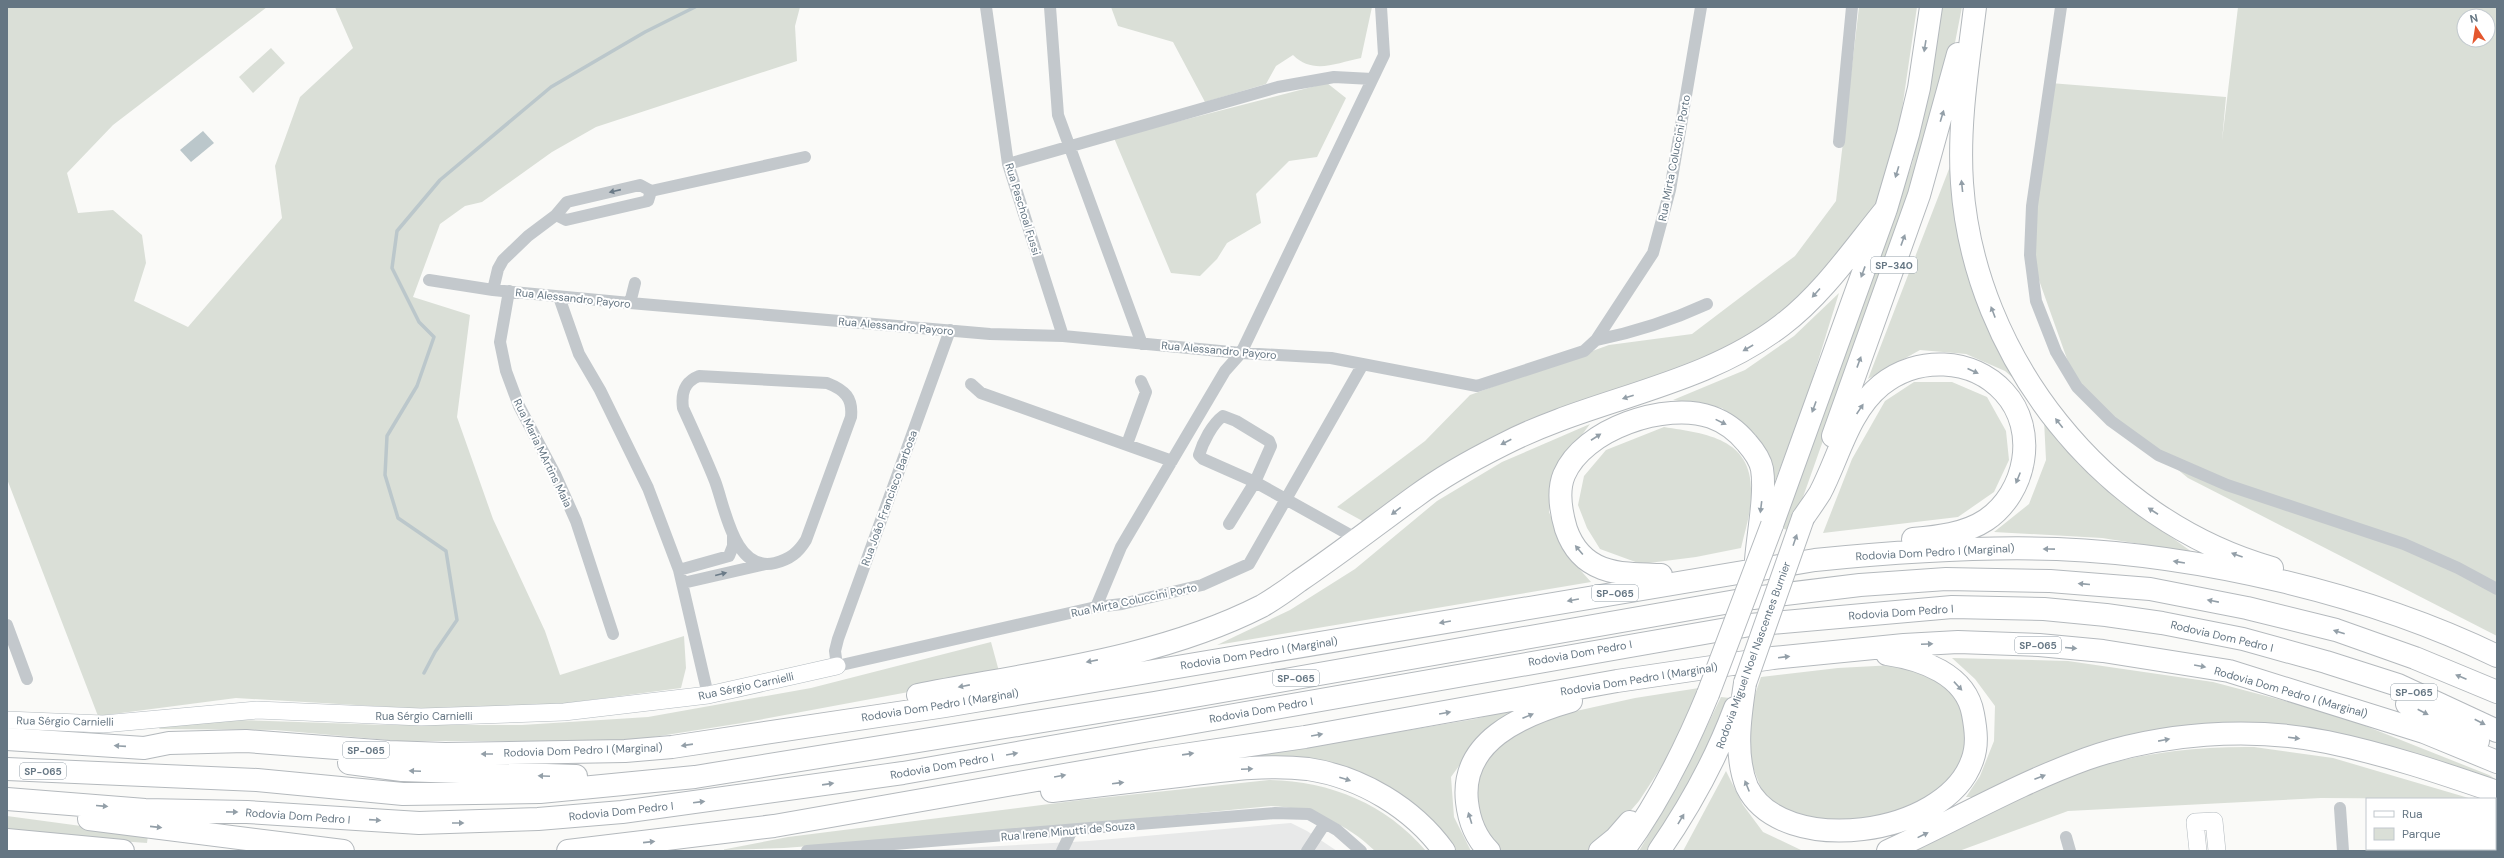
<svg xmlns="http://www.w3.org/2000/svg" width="2504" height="858" font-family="'DM Sans',sans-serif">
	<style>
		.built { fill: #e8e9e9 }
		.green { fill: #dadfd7; fill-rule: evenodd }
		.water { fill: #bbc7cb }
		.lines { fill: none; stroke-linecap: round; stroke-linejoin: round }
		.stream { stroke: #bbc7cb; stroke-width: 3.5 }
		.secondary-casing { stroke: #b3babf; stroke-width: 18 }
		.highway-casing { stroke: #b4b9bd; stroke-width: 24 }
		.street { stroke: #c3c8cc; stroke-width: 12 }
		.secondary { stroke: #fff; stroke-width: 17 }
		.highway { stroke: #fff; stroke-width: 22 }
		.highway-bridge-casing { stroke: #b4b9bd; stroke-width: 24; stroke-linecap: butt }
		.highway-bridge { stroke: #fff; stroke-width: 22 }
		.oneway { fill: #939fa8 }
		.oneway2 { fill: #6a7a87 }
		.labels { text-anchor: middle; stroke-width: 4; stroke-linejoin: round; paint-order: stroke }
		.shield { fill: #fff; stroke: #939fa8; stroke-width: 1 }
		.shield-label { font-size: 10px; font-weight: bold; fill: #657683 }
		.street-label { font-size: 11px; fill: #657683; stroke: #fff }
	</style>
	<rect width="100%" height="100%" fill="#fafaf8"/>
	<path class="built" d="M1291 823 1307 831 1337 851H909L1089 841Z"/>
	<path class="green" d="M7 7H267L113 125 67 173 78 213 113 210 142 235 146 263 134 301 188 327 282 218 275 166 300 97 353 48 335 7H800L795 26 797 61 596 127 552 152 482 202 465 206 440 224 413 297 470 315 457 417 493 519 545 631 560 675 684 636 686 668 681 688 560 704 466 708H407L236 698 98 716 7 479Z
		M1111 7H1372L1361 58C1336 63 1313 75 1293 55L1276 66 1266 84 1205 102 1173 42 1118 26Z
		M1859 7H1917L1900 123 1873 213 1827 274 1766 333 1698 366 1553 411 1472 450 1368 524 1337 507 1425 441 1470 395 1609 345 1692 334 1795 256 1836 201Z
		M1942 7H1962L1951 63 1926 150 1791 531 1777 527 1826 400 1912 164 1923 118Z
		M2238 7H2497V636L2188 478 2077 387 2030 255 2050 83 2226 97 2222 141ZM2464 16H2488V40H2464Z
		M271 48 285 63 253 93 239 77Z
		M1327 83 1346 98 1317 157 1289 161 1256 194 1261 223 1227 243 1217 259 1200 276 1171 273 1114 138Z
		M1954 156 2019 383 2005 371 1966 354 1920 350 1868 379Z
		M1839 293 1806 400 1774 484 1757 437 1722 408 1673 400 1745 370 1794 336Z
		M1914 382H1952L1987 397 2006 431 2009 460 1994 492 1958 517 1823 533 1852 459 1885 401Z
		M2044 420 2139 514 2192 552 2102 538 1994 532 2029 504 2046 460Z
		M1590 424 1556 470 1549 512 1566 554 1591 582 1217 645 1290 610 1355 569 1437 501 1502 462Z
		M1664 427C1709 434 1754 439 1751 496 1751 513 1745 531 1741 548L1696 557 1641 564 1600 549 1587 528 1578 505 1584 476 1606 450Z
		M991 642 1000 675 742 723 628 741H399L275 730 160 729 154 724 239 720 386 725H522L648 717 811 688Z
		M1952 658 2068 661 2213 682 2338 715 2489 775 2497 780V785L2225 726 1979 797H1966L1980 776 1994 741 1995 706 1975 679Z
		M1913 664 1964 701 1972 739 1962 771 1929 804 1883 822 1794 821 1764 796 1751 762 1748 715 1761 677 1838 668Z
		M1699 688 1684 732 1639 801 1612 832 1588 851H1500L1483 834 1473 792 1482 762 1499 740 1549 717 1635 698Z
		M1721 697 1730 698 1700 766 1649 851H1639L1680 782Z
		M1518 708 1484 731 1451 777 1454 817 1471 851H1456L1427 815 1394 793 1295 760 1250 757 1475 719Z
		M2254 747 2333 758 2472 799 2321 798 2068 811 1959 851H1914C1955 832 1993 810 2033 791 2103 758 2177 746 2254 747Z
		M1726 771 1743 805 1763 832 1801 850 1810 851H1683Z
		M1269 780C1330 781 1386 804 1426 851H1375C1346 823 1311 808 1271 806L1033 829 784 848 721 850 788 837 1081 800Z
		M7 816 148 835 147 843 7 833Z
		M2495 829H2497V851H2462L2461 849H2495Z"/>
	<path class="water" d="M203 131 214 143 191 162 180 150Z"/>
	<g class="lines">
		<path class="stream" d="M424 673 435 652 457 620 446 551 398 518 385 475 387 436 417 386 434 337 419 322 392 268 397 231 440 180 551 87 645 32 695 7"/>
		<g class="secondary-casing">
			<path id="secondary" d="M7 720 103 724 257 710 421 717 564 712 708 695 837 666
				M2198 851 2195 822 2214 821 2217 851"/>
		</g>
		<g class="highway-casing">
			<path id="highway" d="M1975 7C1968 65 1958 124 1962 183 1974 358 2103 520 2272 568
				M1833 436 1919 195 1958 54
				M1803 518C1809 509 1815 501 1820 493 1839 457 1848 412 1881 385 1917 356 1972 357 2004 392 2039 430 2026 493 1986 520 1965 534 1937 537 1913 539
				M1772 525 1886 209 1908 134 1919 88 1931 7
				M1661 575C1620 574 1582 575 1566 529 1561 512 1557 492 1564 475 1583 429 1666 401 1711 417 1725 422 1738 432 1747 443 1754 451 1760 459 1762 469 1766 494 1758 534 1756 560
				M1745 683C1740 716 1734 755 1747 787 1782 858 1945 837 1972 761 1978 746 1976 730 1973 714 1966 674 1921 659 1887 654
				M918 695C1031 673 1158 659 1262 606 1274 599 1287 590 1299 581 1339 554 1376 525 1416 496 1443 476 1472 460 1502 445 1592 398 1700 388 1782 325 1823 294 1854 248 1886 209
				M2407 704 2478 741
				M7 739 144 748 169 743 246 741 389 752 445 754 625 751 672 747 945 706 1815 560C1895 552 1976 546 2057 549 2200 555 2367 593 2497 656
				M349 763 402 770 576 776
				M7 769 257 780 403 794 540 792 695 777 1154 703 1753 598 1860 585 1946 579 2050 581 2150 589 2247 608 2336 630 2415 658 2497 692
				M1052 791C1097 786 1142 780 1187 775 1226 770 1268 764 1308 769 1361 777 1413 808 1444 851
				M7 799 145 810 247 812 419 823 538 819 622 812 903 773 1750 625 1952 607 2044 609 2106 615 2162 623 2243 639 2326 662 2398 685 2497 731
				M89 819 343 851
				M7 840 123 851
				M568 851 774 826 1150 760 1305 737 1617 681 1773 658 1904 645 1958 642 2039 645 2103 651 2229 671 2424 732 2497 762
				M1489 851C1476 838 1469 820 1467 802 1460 741 1522 715 1571 701
				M1600 851 1616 838 1630 822
				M1623 851C1659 802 1685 750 1708 694
				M1659 851C1690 806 1716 759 1735 708
				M1888 851C1954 821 2017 784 2086 759 2160 733 2250 726 2327 742 2385 754 2442 773 2497 792"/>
		</g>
		<path class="street" d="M986 7 1008 164 1063 336
			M1050 7 1058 115 1142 344
			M2061 7 2032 206 2030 255 2036 301 2056 352 2077 387 2111 421 2158 455 2227 485 2404 544 2458 568 2497 589
			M1839 142 1852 7
			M1008 164 1278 87 1334 77 1372 79
			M556 215 566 220 648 201 651 191
			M429 280 493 290 630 303 990 334 1063 336 1241 353 1331 358 1477 386 1584 351 1596 340 1653 253 1670 190 1701 7
			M493 290 498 269 503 260 528 236 556 215 567 202 640 185 651 191 805 157
			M509 291 500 342 506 371 519 406 555 474 576 521 613 634
			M559 297 579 354 600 390 648 488 679 570 708 695
			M630 303 635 283
			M950 330 838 639 835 651 837 666 1096 607 1122 604 1202 585 1249 564 1363 364
			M1596 340C1636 332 1670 321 1707 304
			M699 376 827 383C845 390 853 398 851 417L806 540C798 553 790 559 775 563 734 573 725 507 715 481 705 456 694 432 683 408 681 393 684 382 699 376Z
			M971 384 981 393 1172 461
			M1223 416 1236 421 1269 441 1271 446 1255 482 1203 459 1199 455C1203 442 1212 424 1223 416Z
			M1127 444 1146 392 1141 381
			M1229 524 1255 482 1359 540
			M679 570 729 556 733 546V536
			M683 583 766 564
			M1096 607 1121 547 1225 371 1241 353 1384 55 1381 7
			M7 625 27 679
			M2340 808 2343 851
			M2066 837 2070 851
			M807 851 1275 813 1309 814 1337 830 1361 851
			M1062 851 1072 830
			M1307 851 1324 825"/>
		<use href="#secondary" class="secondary"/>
		<use href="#highway" class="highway"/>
		<g class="highway-bridge-casing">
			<path id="highway-bridge" d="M1745 683 1803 518
				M1708 694 1772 525"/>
		</g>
		<use href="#highway-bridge" class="highway-bridge"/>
	</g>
	<defs><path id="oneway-solid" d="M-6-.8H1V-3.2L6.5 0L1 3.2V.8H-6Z"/></defs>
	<g class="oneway">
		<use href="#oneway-solid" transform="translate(1925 46) rotate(99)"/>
		<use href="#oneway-solid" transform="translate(1942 116) rotate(-73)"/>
		<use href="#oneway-solid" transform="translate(1897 172) rotate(107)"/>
		<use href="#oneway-solid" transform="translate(1962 186) rotate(-96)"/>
		<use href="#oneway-solid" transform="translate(1903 240) rotate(-70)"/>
		<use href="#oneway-solid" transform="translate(1863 272) rotate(110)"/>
		<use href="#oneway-solid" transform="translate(1816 293) rotate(132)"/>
		<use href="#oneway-solid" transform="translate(1993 312) rotate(-111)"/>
		<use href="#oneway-solid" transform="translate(1748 348) rotate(150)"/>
		<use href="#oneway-solid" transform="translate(1859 362) rotate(-70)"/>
		<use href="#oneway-solid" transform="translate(1973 371) rotate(24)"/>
		<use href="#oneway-solid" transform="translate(1628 397) rotate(162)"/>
		<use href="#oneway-solid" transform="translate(1814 407) rotate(110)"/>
		<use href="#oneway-solid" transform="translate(1860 409) rotate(-56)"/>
		<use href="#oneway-solid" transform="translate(1721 422) rotate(26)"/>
		<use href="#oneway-solid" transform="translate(2059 423) rotate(-128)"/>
		<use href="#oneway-solid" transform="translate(1596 437) rotate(-33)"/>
		<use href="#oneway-solid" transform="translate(1506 442) rotate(153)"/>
		<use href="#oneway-solid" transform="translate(2018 478) rotate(112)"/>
		<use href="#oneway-solid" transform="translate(1761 507) rotate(97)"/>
		<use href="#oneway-solid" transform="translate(1396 511) rotate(142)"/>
		<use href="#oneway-solid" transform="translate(2153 511) rotate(-147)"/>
		<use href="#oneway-solid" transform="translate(1795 540) rotate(-71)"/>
		<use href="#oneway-solid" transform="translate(2049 549) rotate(-179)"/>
		<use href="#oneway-solid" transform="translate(1579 550) rotate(-130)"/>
		<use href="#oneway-solid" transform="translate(2237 555) rotate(-160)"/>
		<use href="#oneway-solid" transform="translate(2179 562) rotate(-171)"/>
		<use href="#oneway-solid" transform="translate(2084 584) rotate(-175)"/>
		<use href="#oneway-solid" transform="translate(1573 600) rotate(170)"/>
		<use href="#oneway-solid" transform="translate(2213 601) rotate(-169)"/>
		<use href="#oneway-solid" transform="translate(1445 622) rotate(170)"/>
		<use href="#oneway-solid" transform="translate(2339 632) rotate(-162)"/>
		<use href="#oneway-solid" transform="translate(1927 644) rotate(-2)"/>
		<use href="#oneway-solid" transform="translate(2071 648) rotate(5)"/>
		<use href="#oneway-solid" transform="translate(1784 657) rotate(-7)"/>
		<use href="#oneway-solid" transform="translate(1092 661) rotate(169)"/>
		<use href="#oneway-solid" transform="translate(2200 666) rotate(10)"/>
		<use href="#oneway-solid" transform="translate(2461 677) rotate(-157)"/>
		<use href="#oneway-solid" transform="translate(964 686) rotate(169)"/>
		<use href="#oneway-solid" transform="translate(1958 686) rotate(47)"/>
		<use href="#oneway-solid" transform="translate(2423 712) rotate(27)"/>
		<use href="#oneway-solid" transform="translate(1445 713) rotate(-10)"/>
		<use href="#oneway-solid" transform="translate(1528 716) rotate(-22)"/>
		<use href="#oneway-solid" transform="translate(2480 722) rotate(27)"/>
		<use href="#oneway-solid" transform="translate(1317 735) rotate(-10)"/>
		<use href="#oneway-solid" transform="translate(2294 738) rotate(7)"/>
		<use href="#oneway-solid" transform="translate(2164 740) rotate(-11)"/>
		<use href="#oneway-solid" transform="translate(687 745) rotate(172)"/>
		<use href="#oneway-solid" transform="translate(120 746) rotate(-176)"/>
		<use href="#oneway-solid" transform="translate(487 754) rotate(180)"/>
		<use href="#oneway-solid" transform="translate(1012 754) rotate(-10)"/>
		<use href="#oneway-solid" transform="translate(1188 754) rotate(-8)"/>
		<use href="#oneway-solid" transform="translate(1247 769) rotate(-2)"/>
		<use href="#oneway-solid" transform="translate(415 771) rotate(-178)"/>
		<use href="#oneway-solid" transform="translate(544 776) rotate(-178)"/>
		<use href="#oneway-solid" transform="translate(1060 776) rotate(-10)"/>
		<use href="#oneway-solid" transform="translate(2040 777) rotate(-21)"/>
		<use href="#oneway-solid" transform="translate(1345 779) rotate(18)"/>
		<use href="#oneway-solid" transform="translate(1118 783) rotate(-7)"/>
		<use href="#oneway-solid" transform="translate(828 784) rotate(-8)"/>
		<use href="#oneway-solid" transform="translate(1747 786) rotate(-112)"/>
		<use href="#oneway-solid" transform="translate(699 802) rotate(-7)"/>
		<use href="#oneway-solid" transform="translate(102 806) rotate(5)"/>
		<use href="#oneway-solid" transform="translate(232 812) rotate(1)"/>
		<use href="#oneway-solid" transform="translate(1470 818) rotate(-107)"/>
		<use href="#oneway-solid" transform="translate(1681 819) rotate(-59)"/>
		<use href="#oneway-solid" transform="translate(375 820) rotate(4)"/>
		<use href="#oneway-solid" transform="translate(458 823)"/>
		<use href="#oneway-solid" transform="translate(156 827) rotate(6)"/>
		<use href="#oneway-solid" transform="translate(1923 835) rotate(-26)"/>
		<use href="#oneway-solid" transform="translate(649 842) rotate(-6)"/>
	</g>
	<g class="oneway2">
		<use href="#oneway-solid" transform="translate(615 191) rotate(167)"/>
		<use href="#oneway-solid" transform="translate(721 574) rotate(-14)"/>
	</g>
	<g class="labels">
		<g class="shield">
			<rect x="1871" y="257" width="46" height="16" rx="3"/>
			<rect x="1592" y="585" width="46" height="16" rx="3"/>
			<rect x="2015" y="637" width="46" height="16" rx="3"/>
			<rect x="1273" y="670" width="46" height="16" rx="3"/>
			<rect x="2391" y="684" width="46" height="16" rx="3"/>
			<rect x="343" y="742" width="46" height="16" rx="3"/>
			<rect x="20" y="763" width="46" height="16" rx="3"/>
		</g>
		<g class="shield-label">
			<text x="1894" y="269">SP-340</text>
			<text x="1615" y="597">SP-065</text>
			<text x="2038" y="649">SP-065</text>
			<text x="1296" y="682">SP-065</text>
			<text x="2414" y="696">SP-065</text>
			<text x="366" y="754">SP-065</text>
			<text x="43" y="775">SP-065</text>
		</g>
		<g class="street-label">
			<text transform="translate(1674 158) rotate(-79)" y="4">Rua Mirta Coluccini Porto</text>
			<text transform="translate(1023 209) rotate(73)" y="4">Rua Paschoal Fussi</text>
			<text transform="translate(573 298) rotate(6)" y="4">Rua Alessandro Payoro</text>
			<text transform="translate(896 326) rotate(5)" y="4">Rua Alessandro Payoro</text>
			<text transform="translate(1219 350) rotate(5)" y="4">Rua Alessandro Payoro</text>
			<text transform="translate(543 453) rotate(64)" y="4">Rua Maria MArtins Maia</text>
			<text transform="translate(889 498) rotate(-70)" y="4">Rua João Francisco Barbosa</text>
			<text transform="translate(1935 552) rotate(-3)" y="4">Rodovia Dom Pedro I (Marginal)</text>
			<text transform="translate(1134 600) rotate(-12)" y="4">Rua Mirta Coluccini Porto</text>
			<text transform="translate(1901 612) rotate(-4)" y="4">Rodovia Dom Pedro I</text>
			<text transform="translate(2222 636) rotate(13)" y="4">Rodovia Dom Pedro I</text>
			<text transform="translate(1259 653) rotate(-9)" y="4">Rodovia Dom Pedro I (Marginal)</text>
			<text transform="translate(1580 653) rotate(-10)" y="4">Rodovia Dom Pedro I</text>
			<text transform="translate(1753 655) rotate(-70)" y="4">Rodovia Miguel Noel Nascentes Burnier</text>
			<text transform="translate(1639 679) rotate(-9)" y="4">Rodovia Dom Pedro I (Marginal)</text>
			<text transform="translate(746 686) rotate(-12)" y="4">Rua Sérgio Carnielli</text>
			<text transform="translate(2291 692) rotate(16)" y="4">Rodovia Dom Pedro I (Marginal)</text>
			<text transform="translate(940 705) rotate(-9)" y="4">Rodovia Dom Pedro I (Marginal)</text>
			<text transform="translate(1261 710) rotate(-10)" y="4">Rodovia Dom Pedro I</text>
			<text x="424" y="720">Rua Sérgio Carnielli</text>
			<text transform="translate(65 721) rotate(1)" y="4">Rua Sérgio Carnielli</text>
			<text transform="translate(583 750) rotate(-2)" y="4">Rodovia Dom Pedro I (Marginal)</text>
			<text transform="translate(942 766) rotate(-10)" y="4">Rodovia Dom Pedro I</text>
			<text transform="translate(621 811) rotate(-6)" y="4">Rodovia Dom Pedro I</text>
			<text transform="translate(298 816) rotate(4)" y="4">Rodovia Dom Pedro I</text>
			<text transform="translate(1068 831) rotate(-5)" y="4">Rua Irene Minutti de Souza</text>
		</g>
	</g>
	<rect width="2504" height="858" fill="none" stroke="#657683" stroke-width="16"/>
	<rect x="2366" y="798" width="130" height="52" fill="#ffffff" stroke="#c1c8cd"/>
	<rect x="2374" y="811" width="20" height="6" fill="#ffffff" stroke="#c1c8cd"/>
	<text x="2402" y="818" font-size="12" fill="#657683">Rua</text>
	<rect x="2374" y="828" width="20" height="12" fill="#dadfd7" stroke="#c1c8cd"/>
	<text x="2402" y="838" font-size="12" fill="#657683">Parque</text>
	<g transform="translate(2476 28) rotate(348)"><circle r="19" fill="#ffffff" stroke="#c1c8cd"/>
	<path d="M0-3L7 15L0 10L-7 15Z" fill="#e4572e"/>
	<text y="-6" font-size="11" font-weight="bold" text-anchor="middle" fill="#657683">N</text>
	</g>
</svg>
